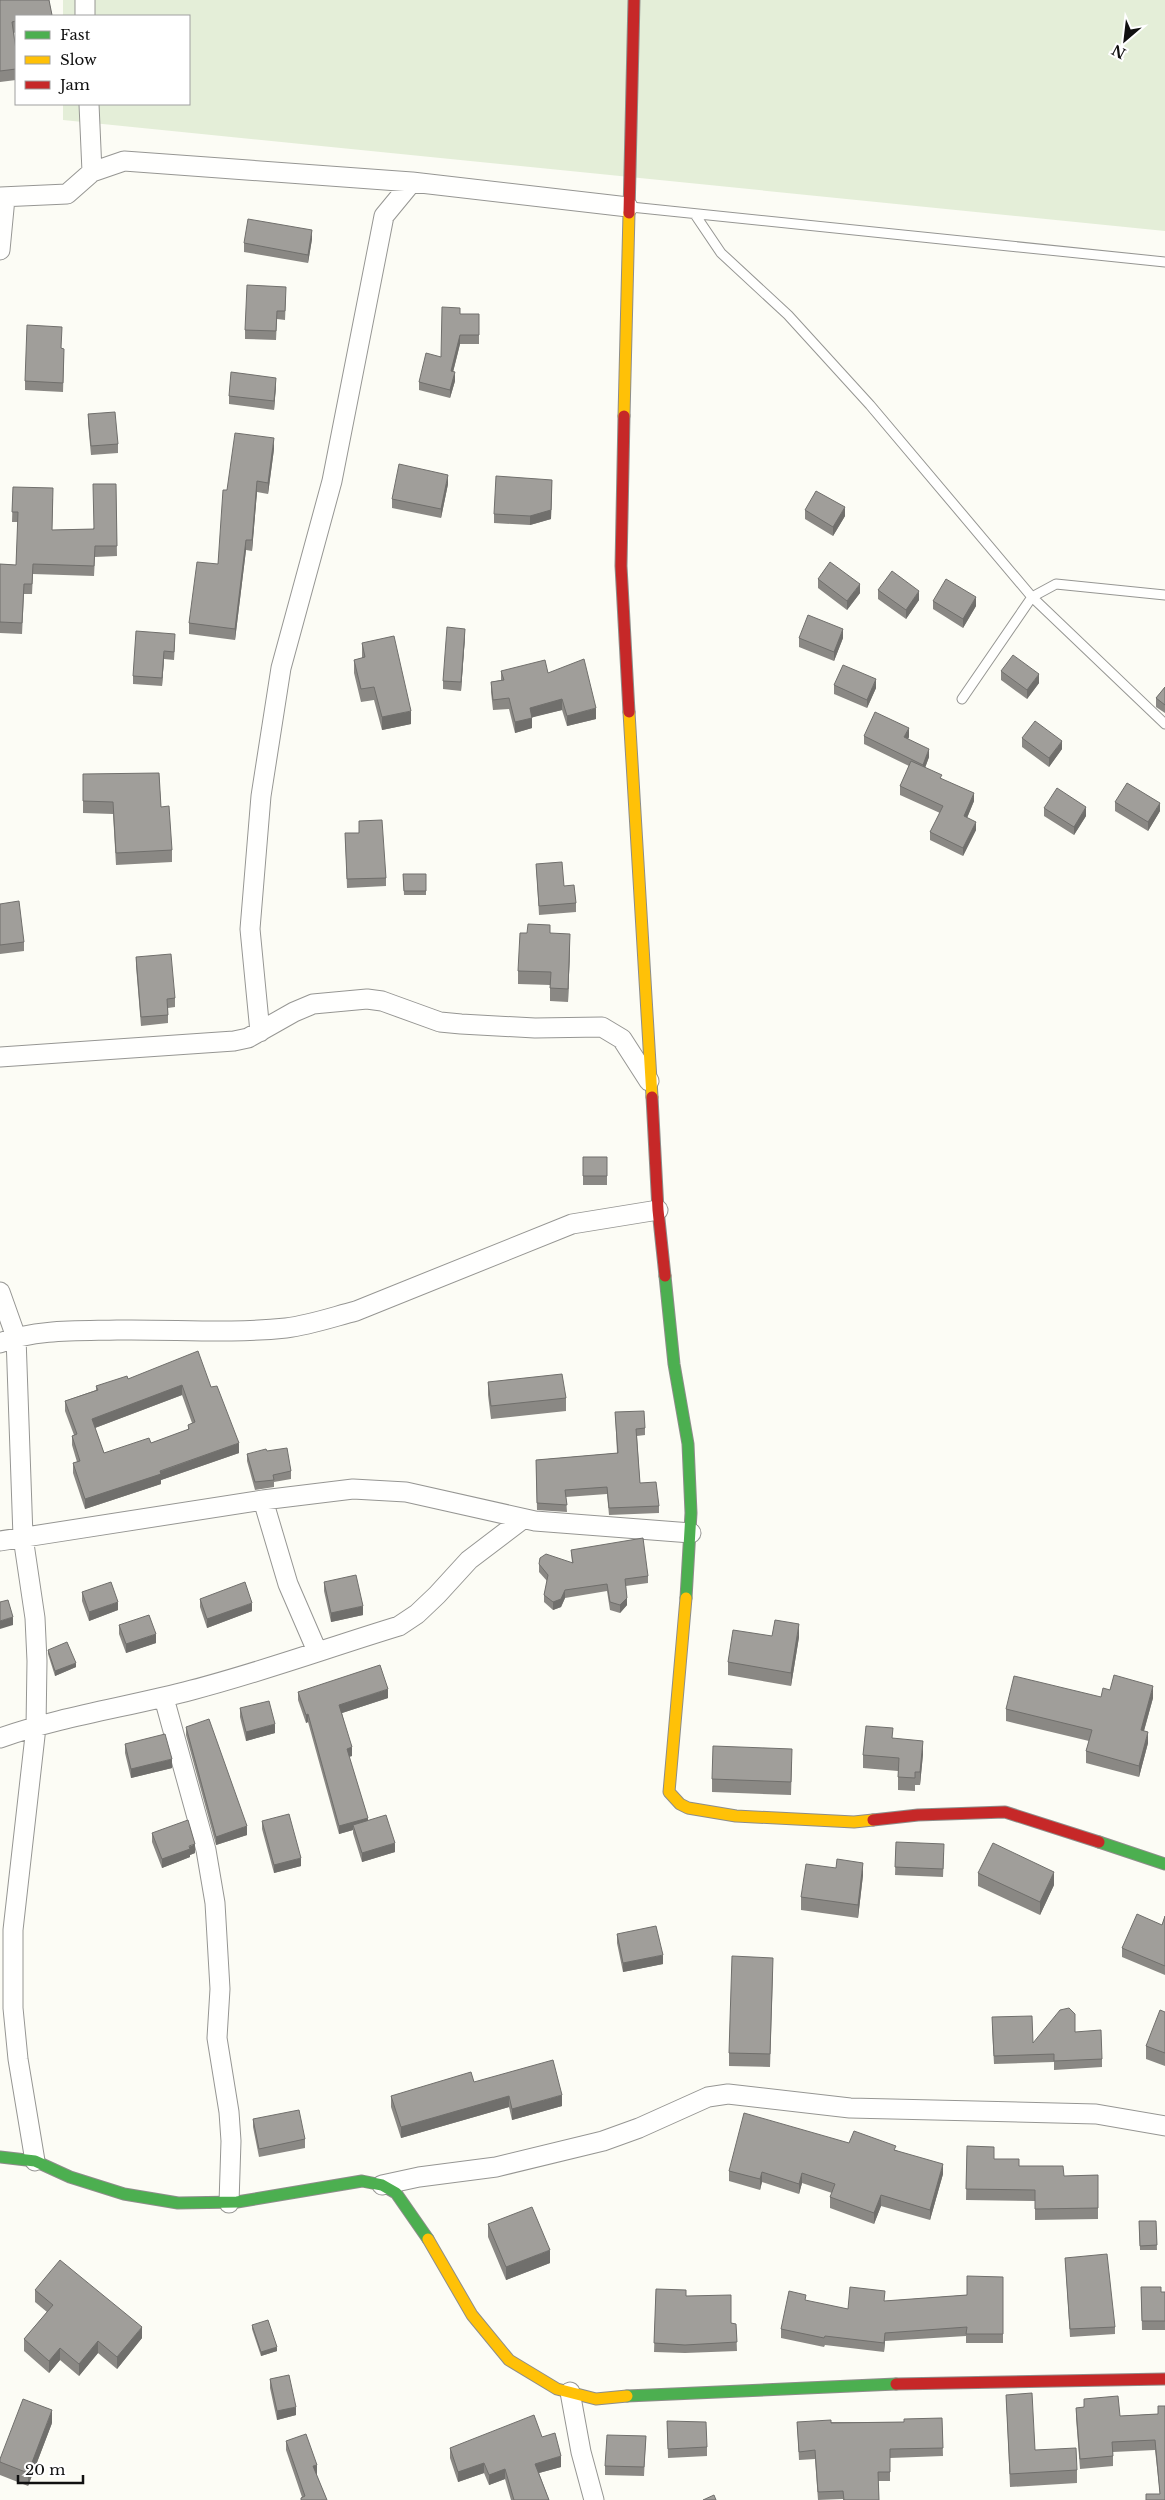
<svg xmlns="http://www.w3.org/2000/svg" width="1165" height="2500" font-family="'Libre Baskerville',serif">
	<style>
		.cemetery { fill: #e4eed8 }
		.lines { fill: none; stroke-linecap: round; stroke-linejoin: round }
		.lane-casing { stroke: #969693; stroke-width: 11 }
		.street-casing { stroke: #969693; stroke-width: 21 }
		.fast-casing { stroke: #8d8d8a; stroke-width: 13 }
		.slow-casing { stroke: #8d8d8a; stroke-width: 13 }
		.jam-casing { stroke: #8d8d8a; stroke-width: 13 }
		.lane { stroke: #fffffe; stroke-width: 9 }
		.street { stroke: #fffffe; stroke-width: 19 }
		.fast { stroke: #4caf50; stroke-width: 11 }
		.slow { stroke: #ffc107; stroke-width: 11 }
		.jam { stroke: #c62828; stroke-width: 11 }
		.wall { fill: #8a8884; fill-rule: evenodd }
		.shaded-wall { fill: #706f6c }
		.building { fill: #a09e9a; stroke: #706f6c; fill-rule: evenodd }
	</style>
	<rect width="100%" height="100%" fill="#fcfcf5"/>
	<path class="cemetery" d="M63 0H1165V231L63 120V104H189V16H63Z"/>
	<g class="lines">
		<g class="lane-casing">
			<path id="lane" d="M631 207 1165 262
				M696 216 721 253 788 315 870 405 1032 597 1165 724
				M962 699 1032 597 1056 584 1165 595"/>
		</g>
		<g class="street-casing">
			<path id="street" d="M85 0V16
				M89 104 92 172
				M0 197 67 194 92 172 124 161 412 182 628 207
				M0 250 5 198
				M260 1032 250 929 261 796 281 668 332 481 384 216 412 182
				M0 1057 234 1041 248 1038 294 1012 313 1004 367 999 382 1001 440 1022 461 1024 535 1028 602 1027 622 1039 649 1081
				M0 1292 16 1337 23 1537 35 1618 37 1661 36 1727 13 1930V2008L18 2059 35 2161
				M0 1343C36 1329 79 1331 117 1330 173 1329 230 1334 286 1328 310 1325 333 1317 356 1311L572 1224 658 1210
				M263 1500 288 1584 317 1651
				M0 1541 263 1500 353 1489 406 1492 535 1521 691 1533
				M164 1698 206 1850 215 1903 220 1989 217 2038 229 2112 231 2141 229 2203
				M0 1738C63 1716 128 1707 192 1690 262 1672 330 1647 399 1626L417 1614 437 1595 469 1560 523 1519
				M382 2185 419 2177 496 2167 603 2141 639 2128 708 2097 728 2094 850 2108 1096 2114 1165 2126
				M570 2392 581 2452 594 2500"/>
		</g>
		<g class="fast-casing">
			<path id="fast" d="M665 1276 674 1364 688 1444 691 1513 686 1598
				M1099 1842 1165 1864
				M0 2157 35 2161 70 2177 124 2194 178 2203 237 2202 362 2181 382 2185 396 2193 428 2239
				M627 2396 896 2384"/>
		</g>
		<g class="slow-casing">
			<path id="slow" d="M624 416 629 213
				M629 712 652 1097
				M686 1598 669 1792 680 1804 688 1808 736 1816 854 1822 873 1820
				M428 2239 472 2315 509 2360 557 2389 596 2399 627 2396"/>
		</g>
		<g class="jam-casing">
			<path id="jam" d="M629 213 634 0
				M624 416 621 566 629 712
				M652 1097 658 1210 665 1276
				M873 1820 918 1815 1005 1812 1099 1842
				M896 2384 1165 2379"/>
		</g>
		<use href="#lane" class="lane"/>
		<use href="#street" class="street"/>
		<use href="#fast" class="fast"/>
		<use href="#slow" class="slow"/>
		<use href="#jam" class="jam"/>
	</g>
	<path class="wall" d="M0 0H49L52 16H16V32L14 33 16 50V80L0 82Z
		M312 239 308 263 244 252V243Z
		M286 296 285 320 277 319 276 340 245 339V330Z
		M460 314H479V344H460L453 372 455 381 450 398 419 390V382L441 357Z
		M62 348 64 357 63 392 25 390V381Z
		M276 386 274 410 229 404V396Z
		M88 414 118 444V453L91 455 88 423Z
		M274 449 268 494 257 492 252 551 246 550 235 640 189 634V623L218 564 227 490Z
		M116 484 117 556 95 557 94 576 33 574 32 594H24L22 634 0 633V564L16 565 18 522H12L13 487 53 499 52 530 93 529Z
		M448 484 441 518 392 508V499Z
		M552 488 551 519 530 525 494 523V514Z
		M805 510 845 516 833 536 805 519Z
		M818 579 860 593 847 610 818 588Z
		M878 590 919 600 906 619 878 599Z
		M933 601 976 606 963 628 933 609Z
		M465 637 461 691 443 689V681Z
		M799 638H843L834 661 799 647Z
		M175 643 174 660 164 659 162 686 133 684V676Z
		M362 643 411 724 382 730 374 700 361 702 354 673V660L362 658Z
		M501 671 548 673 596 719 567 726 562 710 532 717V728L515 733 509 709 493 710 491 692V682L501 680Z
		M1001 671 1039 683 1027 699 1001 680Z
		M834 685 876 688 867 708 834 694Z
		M1165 687V713L1156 707V698Z
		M864 736 909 737 908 739 929 757 925 768 974 801 967 818 976 830 963 856 930 840V832L940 813 900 795V786L909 766 864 744Z
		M1022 738 1062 749 1049 767 1022 747Z
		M159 773 161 807 172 850V862L116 865 113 814 83 813V801Z
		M1115 802 1160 811 1148 831 1115 811Z
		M1044 808 1086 816 1074 835 1044 816Z
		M359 821 386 878V886L347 888 345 833H359Z
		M536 864 576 903V912L539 915Z
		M403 874H426V895H404Z
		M0 904 24 942V951L0 954Z
		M527 933H550L570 947 568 1002 550 1001V985L518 984V971Z
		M136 957 175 998V1007L168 1008V1023L141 1026 136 966Z
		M583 1157H607V1185H583Z
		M128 1379 211 1387 239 1453 161 1480V1484L85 1509 73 1473V1463L77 1462 72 1445V1436L74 1435 65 1411V1401L96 1390V1386ZM182 1395 192 1423 188 1425V1430L151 1443 104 1453 95 1428Z
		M488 1382 566 1398V1411L491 1419 488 1395Z
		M615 1412 645 1428V1435L637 1436 640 1483 659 1506V1513L609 1515 607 1494 566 1497 567 1512 537 1510 536 1460 617 1453Z
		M267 1451 291 1471V1479L274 1482V1487L255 1490 247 1461V1454Z
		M571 1550 648 1576V1583L626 1586 627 1605 620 1613 610 1610 607 1591 565 1598 561 1607 553 1610 544 1602V1595L547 1581 539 1572V1564L572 1563Z
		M324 1582 363 1615 331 1622 324 1591Z
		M82 1592 118 1610 89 1621 82 1601Z
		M200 1599 252 1611 207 1628 200 1607Z
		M119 1625 156 1643 126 1653 119 1634Z
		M772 1636 799 1637 791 1686 728 1675V1662Z
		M48 1650 76 1667 55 1676 48 1654Z
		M1110 1690 1153 1698 1144 1731 1148 1743 1139 1777 1086 1763V1751L1089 1741 1006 1721V1709L1101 1697Z
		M298 1692 388 1698 342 1713 352 1756 349 1757 368 1820 395 1852 362 1862 353 1833V1830L339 1834 308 1722 306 1723 298 1700Z
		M240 1708 275 1733 246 1741 240 1717Z
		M186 1727 247 1835 216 1845 186 1735Z
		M893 1738 923 1754 920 1785H915V1791L898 1790V1771L863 1768V1755Z
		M125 1744 172 1768 131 1778 125 1753Z
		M792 1762 791 1795 712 1792V1779Z
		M262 1821 301 1866 274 1873 262 1829Z
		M152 1833 195 1853 190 1855V1857L162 1868 152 1842Z
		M896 1842 944 1853 943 1877 895 1875Z
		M978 1873 1054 1885 1040 1915 978 1886Z
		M863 1875 858 1918 801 1910V1897Z
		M1165 1916V1975L1122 1957V1948L1162 1925Z
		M617 1934 663 1964 623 1972 617 1943Z
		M773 1971 770 2067 729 2066V2053Z
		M1165 2012V2066L1146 2059V2046Z
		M992 2026 1033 2043 1075 2032 1102 2059V2067L1054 2070V2062L994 2064Z
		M474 2082 562 2106 512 2120 509 2107 401 2138 391 2107V2096Z
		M253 2119 305 2139V2148L259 2157 253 2127Z
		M849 2143 896 2150 943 2174 930 2220 881 2206 874 2224 830 2208V2197L832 2193 802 2183 799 2194 762 2182 760 2190 729 2181V2171Z
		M967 2146 994 2159 1019 2166 1064 2176 1098 2175V2219L1035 2220V2201L966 2200Z
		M1139 2221H1156L1157 2250H1140Z
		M488 2224 550 2263 506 2280 488 2237Z
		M1065 2258 1115 2327V2334L1070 2337Z
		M1003 2277V2343H966V2336L885 2341 884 2352 825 2345 824 2347 781 2338V2329L806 2301 848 2309 885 2301 967 2295Z
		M1141 2287 1161 2292H1165V2330H1142Z
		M656 2289 731 2323 736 2324 737 2351 685 2353 654 2352Z
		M35 2290 142 2338 117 2369 98 2353 79 2376 60 2360 49 2373 24 2351V2339L47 2312 35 2302Z
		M252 2325 277 2351 261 2356 252 2329Z
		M270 2379 296 2415 277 2420 270 2388Z
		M1006 2395 1035 2450 1077 2470V2483L1010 2487Z
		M1084 2399 1120 2416 1158 2414 1165 2500 1160 2494 1155 2450 1113 2452V2466L1080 2469 1076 2418V2408L1084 2407Z
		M942 2418 943 2456 890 2458V2481H878L879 2500H843V2499L818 2500 815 2459 799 2460 797 2422H904Z
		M667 2421 707 2447V2456L668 2458Z
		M52 2423 28 2486 0 2475V2459Z
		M646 2436 644 2476 605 2475V2466Z
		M542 2437 561 2467 539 2473 549 2500H511L505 2479 489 2485 484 2473 458 2482 450 2458V2448Z
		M286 2441 317 2474H316L327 2500H301V2498L302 2497 286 2450Z"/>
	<path class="shaded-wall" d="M312 230V239L308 263V255Z
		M460 335V344L451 380V371Z
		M455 372V381L450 398V390Z
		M276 378V386L274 410V401Z
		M274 438V449L268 494V483Z
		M448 475V484L441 518V509Z
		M552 480 551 519 530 525V516Z
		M257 481V492L252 551V540Z
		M845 507V516L833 536V527Z
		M246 540V550L235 640V629Z
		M860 584V593L847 610V601Z
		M919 591V600L906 619V610Z
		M976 597V606L963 628V619Z
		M465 629V637L461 691V682Z
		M843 629V638L834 661V652Z
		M164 651V659L162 686V678Z
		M1039 674V683L1027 699V690Z
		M876 679V688L867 708V700Z
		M562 699V710L530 718V708Z
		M596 708V719L567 726V716Z
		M411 711V724L382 730V717Z
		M532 718V728L515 733V722Z
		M909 728V737L904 746V737Z
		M1062 741V749L1049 767V758Z
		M929 749V757L923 773V765Z
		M974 793V801L964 825V816Z
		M1160 803V811L1148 831V822Z
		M1086 807V816L1074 835V827Z
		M976 822V830L963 856V848Z
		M570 934V947L568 1002V989Z
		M182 1385V1395L92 1429V1419Z
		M239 1443V1453L161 1480V1484L85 1509V1499Z
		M565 1590V1598L561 1607 553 1610V1602Z
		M627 1598V1605L620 1613V1605Z
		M118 1602V1610L89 1621V1612Z
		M252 1603V1611L207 1628V1619Z
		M363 1606V1615L331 1622V1613Z
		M13 1617V1625L0 1629V1621Z
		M799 1624V1637L791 1686V1673Z
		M156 1634V1643L126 1653V1644Z
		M76 1663V1667L55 1676V1671Z
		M1153 1686V1698L1141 1741V1730Z
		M388 1689V1698L339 1714V1705Z
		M308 1714V1722L306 1723V1715Z
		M275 1724V1733L246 1741V1732Z
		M1148 1732V1743L1139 1777V1766Z
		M923 1741V1754L920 1785V1772Z
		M352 1747V1756L347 1757V1749Z
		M172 1759V1768L131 1778V1769Z
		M368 1818V1826L353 1825V1830L339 1834V1826Z
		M247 1826V1835L216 1845V1837Z
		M395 1843V1852L362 1862V1853Z
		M195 1844V1853L190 1855V1857L162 1868V1859Z
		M301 1858V1866L274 1873V1865Z
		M863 1863V1875L858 1918V1905Z
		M1054 1872V1885L1040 1915V1902Z
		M663 1955V1964L623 1972V1963Z
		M562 2095V2106L512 2120V2109Z
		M509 2096V2107L401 2138V2127Z
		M943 2164V2174L930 2220V2210Z
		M762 2172V2182L760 2190V2179Z
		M802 2173V2183L799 2194V2184Z
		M881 2195V2206L874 2224V2213Z
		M550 2250V2263L506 2280V2267Z
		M142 2327V2338L117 2369V2357Z
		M885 2333V2341L884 2352V2343Z
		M98 2341V2353L79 2376V2364Z
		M277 2347V2351L261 2356V2352Z
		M60 2348V2360L49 2373V2361Z
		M296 2407V2415L277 2420V2411Z
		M52 2410V2423L28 2486V2473Z
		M561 2456V2467L535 2474V2464Z
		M484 2463V2473L458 2482V2472Z
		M317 2465V2474L313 2475V2466Z
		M505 2469V2479L489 2485V2475Z"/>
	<path class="building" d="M0 0H49L52 15 46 16H16V21L12 22 16 50V69L0 71Z
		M248 219 312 230 308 255 244 243Z
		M247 285 286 287 285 311H277L276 331 245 330Z
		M442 307 460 308V314H479V335H460L451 371 455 372 450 390 419 382 426 353 441 357Z
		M27 325 62 327 61 348 64 349 63 383 25 381Z
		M231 372 276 378 274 401 229 396Z
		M115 412 118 444 91 446 88 414Z
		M235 433 274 438 268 483 257 481 252 540H246L235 629 189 623 197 562 218 564 223 490H227Z
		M399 464 448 475 441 509 392 499Z
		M496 476 552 480 551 510 530 516 494 514Z
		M93 484H116L117 546H95L94 566 33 564 32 584H24L22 623 0 622V564L16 565 18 512H12L13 487 53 488 52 530 94 529Z
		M816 491 845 507 833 527 805 510Z
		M830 562 860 584 847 601 818 579Z
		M892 571 919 591 906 610 878 590Z
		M946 579 976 597 963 619 933 601Z
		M808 615 843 629 834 652 799 638Z
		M447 627 465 629 461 682 443 681Z
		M136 631 175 634 174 652 164 651 162 678 133 676Z
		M394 636 411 711 382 717 374 687 361 689 354 660 365 657 362 643Z
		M1013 655 1039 674 1027 690 1001 671Z
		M584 659 596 708 567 716 562 699 530 708 532 718 515 722 509 698 493 700 491 682 504 680 501 671 545 660 548 673Z
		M843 665 876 679 867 700 834 685Z
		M1165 687V705L1156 698Z
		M875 712 909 728 904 737 929 749 923 765 864 736Z
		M1035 721 1062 741 1049 758 1022 738Z
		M911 761 942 775 940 778 974 793 964 816 976 822 963 848 930 832 943 806 900 786Z
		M159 773 161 807 169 806 172 850 116 853 113 802 83 801V774Z
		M1127 783 1160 803 1148 822 1115 802Z
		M1057 788 1086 807 1074 827 1044 808Z
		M382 820 386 878 347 879 345 833H359V821Z
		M562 862 564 886 574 885 576 903 539 906 536 864Z
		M403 874H426V891H404Z
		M19 901 24 942 0 945V904Z
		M528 924 550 925V933L570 934 568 989 550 988 551 972 518 971 520 933H527Z
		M171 954 175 998 167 999 168 1015 141 1017 136 957Z
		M583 1157H607V1176H583Z
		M198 1351 211 1387 217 1386 239 1443 160 1471 161 1474 85 1499 73 1463 80 1461 72 1436 77 1434 65 1401 98 1390 96 1386 127 1376 128 1379ZM182 1385 195 1422 188 1425 189 1429 151 1443 149 1438 104 1453 92 1419Z
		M562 1374 566 1398 491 1406 488 1382Z
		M644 1411 645 1428 636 1429 640 1483 656 1482 659 1506 609 1508 607 1487 565 1490 567 1505 537 1503 536 1460 618 1453 615 1412Z
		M287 1448 291 1471 273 1475 274 1480 255 1482 247 1454 266 1449 267 1451Z
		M643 1538 648 1576 625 1579 627 1598 620 1605 610 1602 607 1584 565 1590 561 1599 553 1602 544 1595 548 1575 539 1564 540 1558 546 1554 573 1563 571 1550Z
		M356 1575 363 1606 331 1613 324 1582Z
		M111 1582 118 1602 89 1612 82 1592Z
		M245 1582 252 1603 207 1619 200 1599Z
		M8 1600 13 1617 0 1621V1602Z
		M149 1615 156 1634 126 1644 119 1625Z
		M775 1620 799 1624 791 1673 728 1662 733 1630 772 1636Z
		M67 1642 76 1663 55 1671 48 1650Z
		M380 1665 388 1689 339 1705 352 1747 347 1749 368 1818 339 1826 308 1714 306 1715 298 1692Z
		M1114 1675 1153 1686 1141 1730 1148 1732 1139 1766 1086 1751 1092 1730 1006 1709 1014 1676 1101 1697 1103 1688 1110 1690Z
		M269 1701 275 1724 246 1732 240 1708Z
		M209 1719 247 1826 216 1837 186 1727Z
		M866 1726 893 1728 892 1738 923 1741 920 1772H915V1778L898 1777 899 1758 863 1755Z
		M165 1734 172 1759 131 1769 125 1744Z
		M713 1746 792 1749 791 1782 712 1779Z
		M289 1814 301 1858 274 1865 262 1821Z
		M386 1815 395 1843 362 1853 353 1825Z
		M188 1820 195 1844 189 1846 190 1849 162 1859 152 1833Z
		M896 1842 944 1844 943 1869 895 1867Z
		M993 1843 1054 1872 1040 1902 978 1873Z
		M837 1859 863 1863 858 1905 801 1897 806 1864 836 1868Z
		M1137 1914 1162 1925 1165 1916V1966L1122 1948Z
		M656 1926 663 1955 623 1963 617 1934Z
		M732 1956 773 1958 770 2054 729 2053Z
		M1069 2008 1075 2014V2032L1101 2030 1102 2059 1054 2061V2054L994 2056 992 2017 1032 2016 1033 2043 1060 2010Z
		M1160 2010 1165 2012V2053L1146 2046Z
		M553 2060 562 2095 512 2109 509 2096 401 2127 391 2096 471 2072 474 2082Z
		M299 2110 305 2139 259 2149 253 2119Z
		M744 2113 849 2143 854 2131 896 2146 894 2150 943 2164 930 2210 881 2195 874 2213 830 2197 835 2184 802 2173 799 2184 762 2172 760 2179 729 2171Z
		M967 2146 994 2147V2159H1019V2166H1063L1064 2176 1098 2175V2208L1035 2209V2190L966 2189Z
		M532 2207 550 2250 506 2267 488 2224Z
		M1139 2221H1156L1157 2245 1140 2246Z
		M1107 2254 1115 2327 1070 2329 1065 2258Z
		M60 2260 142 2327 117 2357 98 2341 79 2364 60 2348 49 2361 24 2339 53 2305 35 2290Z
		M967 2276 1003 2277V2334H966L967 2327 885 2333 884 2343 825 2336 824 2338 781 2329 789 2291 806 2295 805 2300 848 2309 850 2287 885 2291 884 2301 967 2295Z
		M1141 2287H1161V2292H1165V2321H1142Z
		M656 2289 686 2290V2296L731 2295V2323L736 2324 737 2342 685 2345 654 2343Z
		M268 2320 277 2347 261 2352 252 2325Z
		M289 2375 296 2407 277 2411 270 2379Z
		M1032 2393 1035 2450 1076 2448 1077 2470 1010 2474 1006 2395Z
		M1118 2396 1120 2416 1158 2414V2406H1165V2500H1146V2494H1160L1155 2440 1112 2442 1113 2456 1080 2459 1076 2408 1084 2407V2399Z
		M23 2399 52 2410 28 2473 0 2462V2459Z
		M534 2415 542 2437 555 2433 561 2456 535 2464 549 2500H514L505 2469 489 2475 484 2463 458 2472 450 2448Z
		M942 2418 943 2448 890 2449V2472H878L879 2500H844L843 2491 818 2492 815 2450 799 2452 797 2422 831 2420V2423L904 2422V2419Z
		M667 2421 706 2422 707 2447 668 2449Z
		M306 2434 317 2465 313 2466 327 2500H301V2498L305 2496 286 2441Z
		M607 2435 646 2436 644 2467 605 2466Z
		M714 2495 716 2500H703Z"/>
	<rect x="15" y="15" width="175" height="90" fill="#ffffff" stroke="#9f9f9f"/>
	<rect x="25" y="31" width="25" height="8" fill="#4caf50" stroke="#9f9f9f"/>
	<text x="60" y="40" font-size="15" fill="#101010">Fast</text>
	<rect x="25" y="56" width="25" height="8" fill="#ffc107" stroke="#9f9f9f"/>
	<text x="60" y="65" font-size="15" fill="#101010">Slow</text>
	<rect x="25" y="81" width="25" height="8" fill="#c62828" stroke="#9f9f9f"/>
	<text x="60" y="90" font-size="15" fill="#101010">Jam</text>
	<g transform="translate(1125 40) rotate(208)" stroke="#ffffff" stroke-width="4" paint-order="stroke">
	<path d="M0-4L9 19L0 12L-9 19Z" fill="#101010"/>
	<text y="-8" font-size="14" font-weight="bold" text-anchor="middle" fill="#101010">N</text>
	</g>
	<path d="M18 2475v8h65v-8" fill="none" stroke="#101010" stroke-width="2.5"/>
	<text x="25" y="2475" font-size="15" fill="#101010" stroke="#ffffff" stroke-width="4" paint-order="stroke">20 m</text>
</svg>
